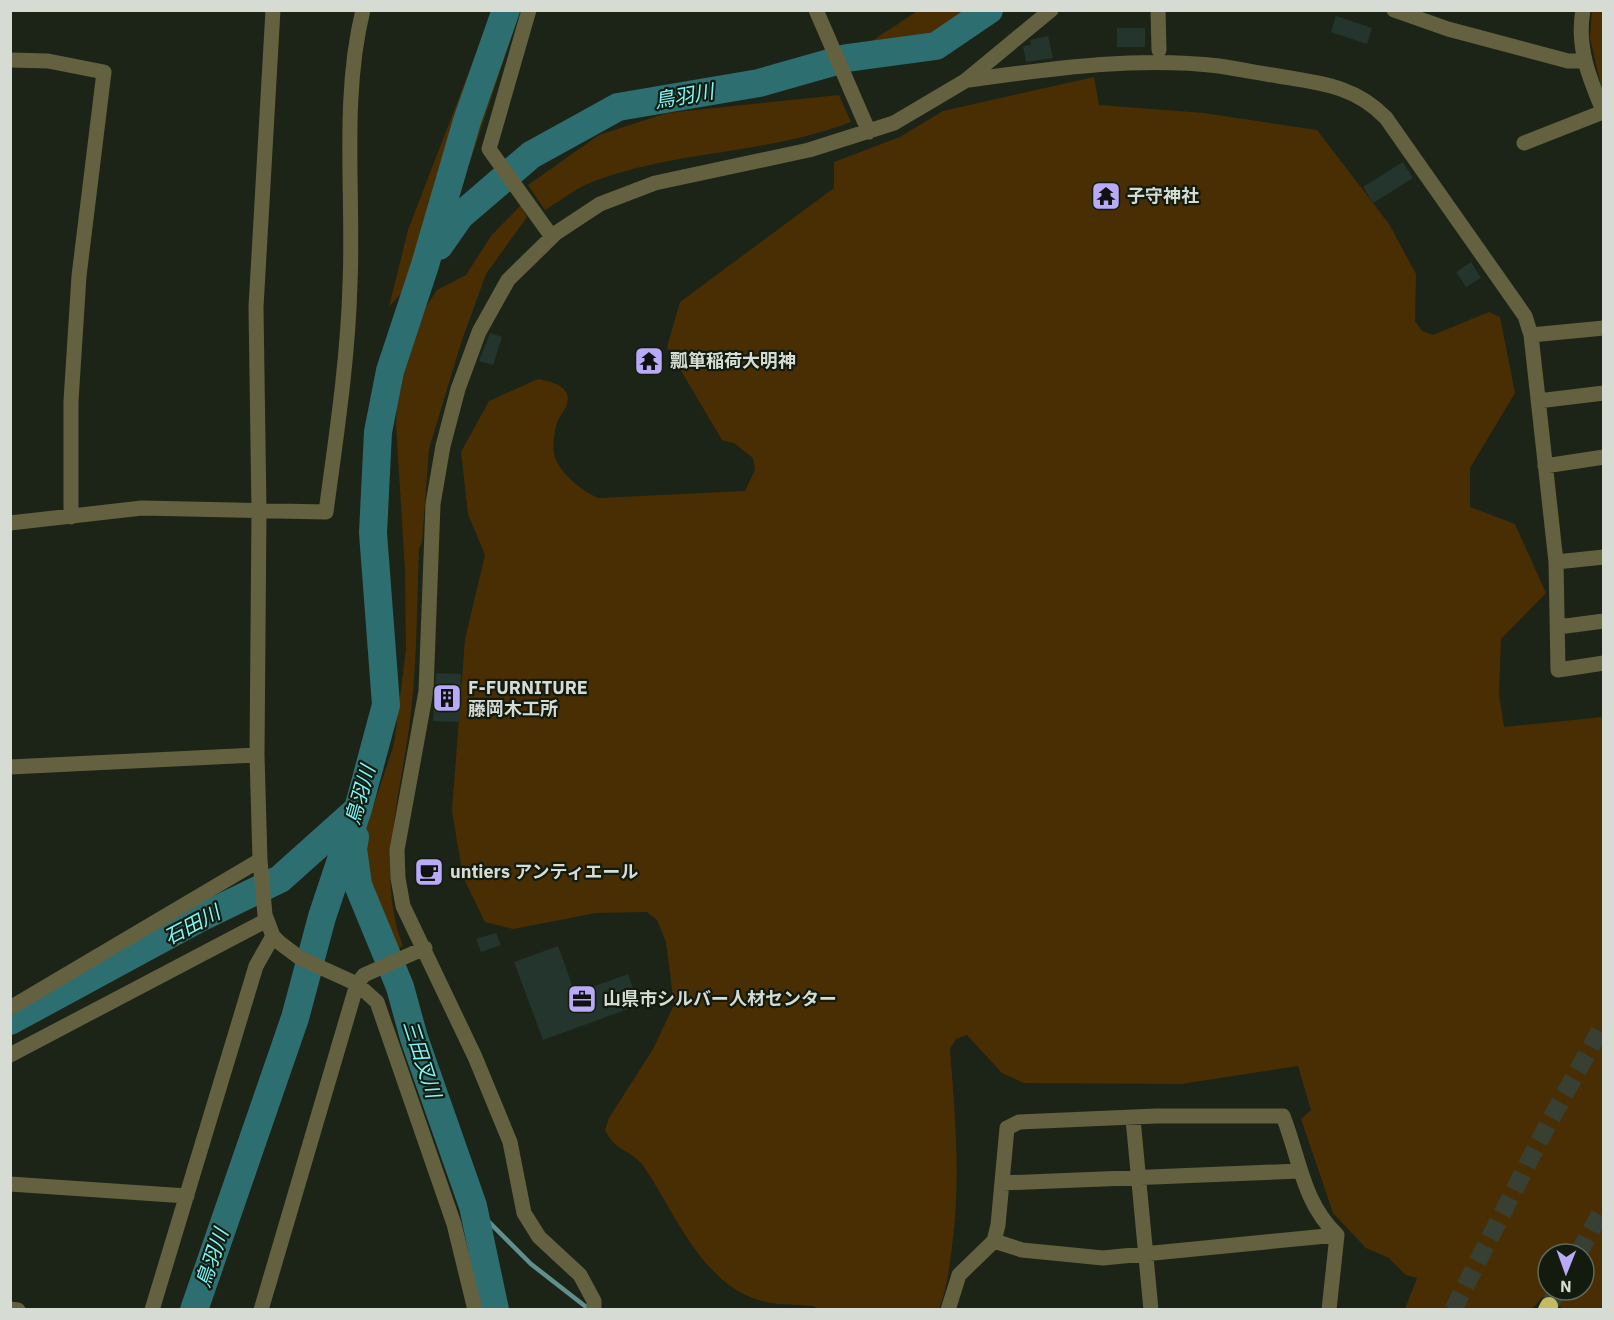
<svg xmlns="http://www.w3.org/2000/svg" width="1614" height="1320" font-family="'IBM Plex Sans','Noto Sans JP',sans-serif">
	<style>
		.green { fill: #492e04; fill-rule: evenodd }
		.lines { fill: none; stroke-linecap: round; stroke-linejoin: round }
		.stream { stroke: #60908e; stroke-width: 4.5 }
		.river { stroke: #2d6f71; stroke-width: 28 }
		.building { fill: #23352d }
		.highway-tunnel { stroke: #384033; stroke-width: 18; stroke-dasharray: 18 9; stroke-linecap: butt }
		.minor { stroke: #646140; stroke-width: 15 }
		.highway { stroke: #c3bb63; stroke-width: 18 }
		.labels { text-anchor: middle; stroke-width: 4.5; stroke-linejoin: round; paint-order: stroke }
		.poi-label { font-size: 18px; font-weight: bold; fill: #d6dcd3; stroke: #121b0e; text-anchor: start }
		.water-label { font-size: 20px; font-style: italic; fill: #7cf9fd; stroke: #121b0e }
	</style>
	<rect width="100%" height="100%" fill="#1c2417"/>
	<path class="green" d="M919 10 971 11 924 40 897 49 858 50Z
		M1592 11H1603V94L1590 38Z
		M492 12 518 17 469 165 422 235 405 289 389 307 408 230Z
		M1094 77 1099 105 1204 113 1317 130 1389 224 1416 274 1415 321 1422 331 1433 335 1489 312 1500 317 1515 393 1470 468V507L1515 524 1546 593 1501 639 1499 694 1504 727 1603 717V1309H1561V1307L1543 1297 1531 1309H1405L1417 1278 1406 1275 1389 1258 1366 1248 1333 1213 1301 1119 1311 1110 1298 1066 1181 1084 1024 1083 1002 1073 967 1035 956 1039 950 1049C955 1116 961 1180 952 1247 949 1269 947 1289 939 1309H819L813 1306C797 1304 778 1306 762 1301 702 1285 676 1214 644 1167 633 1150 615 1152 605 1130L609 1118 653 1049 674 1005 666 942 657 920 647 912 596 913 513 929 485 922 463 877 452 811 465 639 485 555 468 514 461 452 489 401 538 379C547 381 561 383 566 392 573 405 558 415 556 426 554 434 552 451 555 458 561 474 584 493 599 498L745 491 755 470 753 458 734 443 722 440 667 347 680 302 834 188V162L900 137 943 111ZM1548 1254H1584V1290H1548Z
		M839 95 851 122C768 154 675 150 592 182 576 188 560 201 545 210L528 185 599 135 667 113Z
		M521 205 527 217 486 274 461 343 429 449 422 543 419 548C417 602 417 658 411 712 403 788 374 871 403 946L393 951 374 910 361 862 364 835 394 744 406 650 405 570 396 424 398 381 426 307 437 290 466 275 491 236Z"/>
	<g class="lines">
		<path class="stream" d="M473 1206 531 1264 590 1310"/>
		<path class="river" d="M439 246 460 216 531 155 618 107 759 83 847 58 936 46 989 10
			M355 837 353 849 358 885 400 987 414 1038 473 1206 495 1310
			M10 1021 198 919 280 879 356 811
			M194 1310 295 1018 322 917 358 809 386 705 373 533 378 432 390 371 425 265 467 121 506 10"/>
	</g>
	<path class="building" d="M1336 16 1372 28 1367 44 1331 32Z
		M1117 28H1145V47H1117Z
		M1048 36 1053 58 1026 62 1023 46 1031 45 1030 40Z
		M1403 162 1413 178 1373 203 1363 187Z
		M1471 262 1481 278 1466 287 1456 272Z
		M490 333 502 337 493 365 479 361Z
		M436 673 461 674 460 722 433 721Z
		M496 933 501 945 481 952 476 939Z
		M558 946 575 993 628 974 639 1005 543 1040 514 962Z"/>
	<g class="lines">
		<path class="highway-tunnel" d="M1578 1254 1604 1207
			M1549 1306 1558 1290
			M1453 1310 1547 1126 1604 1023"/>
		<path class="minor" d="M273 10 256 307 259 510 257 755 260 860 265 915 273 936 280 943 300 958 357 984 377 1002 454 1224 475 1310
			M529 10 489 149 552 237
			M816 10 869 132
			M1158 10 1159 50
			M1394 10 1448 29 1568 61H1584
			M1583 10C1576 47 1590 80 1604 113
			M10 60 48 61 104 72 79 276 71 401V517
			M968 80C1050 69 1136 56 1219 66 1239 69 1259 73 1278 76 1321 83 1355 86 1386 118L1525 316 1531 335 1556 562 1558 670 1604 663
			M1524 143 1603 112
			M1531 335 1604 328
			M1538 401 1604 393
			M1545 466 1604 457
			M10 523 142 508 326 512C336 437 348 360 350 284 354 194 341 99 363 10
			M1556 562 1604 557
			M1558 627 1604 621
			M10 767 257 755
			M10 1008 260 860
			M10 1055 267 920
			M1133 1119 1151 1310
			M1002 1183 1300 1171
			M10 1184 187 1196
			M994 1241 1022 1250 1103 1258 1337 1235
			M10 1309 18 1310
			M152 1310 256 966 273 936
			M261 1310 357 984 364 975 425 948
			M594 1310V1301L580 1275 539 1237 524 1213 510 1142 475 1057 403 906 398 878 397 850 426 691 433 504 443 446 458 389 479 332 508 280 556 233 600 204 655 183 809 150 894 123 965 81 1051 10
			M948 1310 959 1275 994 1241 998 1225 1007 1128 1019 1122 1156 1116H1283C1300 1159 1302 1201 1337 1235
			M1329 1310 1337 1235"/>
		<path class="highway" d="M1547 1310 1549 1306"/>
	</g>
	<defs>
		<g id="temple-square" transform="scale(1.5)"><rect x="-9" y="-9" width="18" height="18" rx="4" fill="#b9aaf7" stroke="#121b0e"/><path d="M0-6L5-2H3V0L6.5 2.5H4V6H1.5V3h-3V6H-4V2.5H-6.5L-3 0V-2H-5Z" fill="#111"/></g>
		<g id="building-square" transform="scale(1.5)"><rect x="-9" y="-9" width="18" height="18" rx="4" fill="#b9aaf7" stroke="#121b0e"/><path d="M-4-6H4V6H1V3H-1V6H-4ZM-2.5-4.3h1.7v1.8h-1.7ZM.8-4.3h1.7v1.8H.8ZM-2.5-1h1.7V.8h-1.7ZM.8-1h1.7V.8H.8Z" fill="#111"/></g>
		<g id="cafe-square" transform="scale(1.5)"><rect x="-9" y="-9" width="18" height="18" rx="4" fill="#b9aaf7" stroke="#121b0e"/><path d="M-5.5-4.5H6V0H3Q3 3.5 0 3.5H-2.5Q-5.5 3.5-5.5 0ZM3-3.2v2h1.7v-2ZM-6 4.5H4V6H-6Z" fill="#111"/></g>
		<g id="office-square" transform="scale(1.5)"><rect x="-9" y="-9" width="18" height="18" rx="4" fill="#b9aaf7" stroke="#121b0e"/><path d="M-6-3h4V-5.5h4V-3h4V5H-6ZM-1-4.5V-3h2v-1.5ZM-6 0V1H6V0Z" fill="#111"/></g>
	</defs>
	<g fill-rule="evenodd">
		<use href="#temple-square" x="1106" y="196"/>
		<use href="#temple-square" x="649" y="361"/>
		<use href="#building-square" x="447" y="698"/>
		<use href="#cafe-square" x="429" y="872"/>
		<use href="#office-square" x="582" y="999"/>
	</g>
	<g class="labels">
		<g class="poi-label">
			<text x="1127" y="202">子守神社</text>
			<text x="670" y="367">瓢箪稲荷大明神</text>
			<text x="468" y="694">F-FURNITURE<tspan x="468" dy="21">藤岡木工所</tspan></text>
			<text x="450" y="878">untiers アンティエール</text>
			<text x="603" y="1005">山県市シルバー人材センター</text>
		</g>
		<g class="water-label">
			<text transform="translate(684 96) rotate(-10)" y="7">鳥羽川</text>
			<text transform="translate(360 795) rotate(-74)" y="7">鳥羽川</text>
			<text transform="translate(192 925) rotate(-28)" y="7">石田川</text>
			<text transform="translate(422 1059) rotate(72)" y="7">三田叉川</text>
			<text transform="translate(212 1258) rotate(-71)" y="7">鳥羽川</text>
		</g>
	</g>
	<rect width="1614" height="1320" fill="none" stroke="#d6dcd3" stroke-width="24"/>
	<g transform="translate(1566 1272) rotate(181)"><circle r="28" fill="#121b0e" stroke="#60685d" stroke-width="1.5"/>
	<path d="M0-4.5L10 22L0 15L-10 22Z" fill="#b9aaf7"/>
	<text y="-9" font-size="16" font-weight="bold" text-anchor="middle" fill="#d6dcd3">N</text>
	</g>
</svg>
